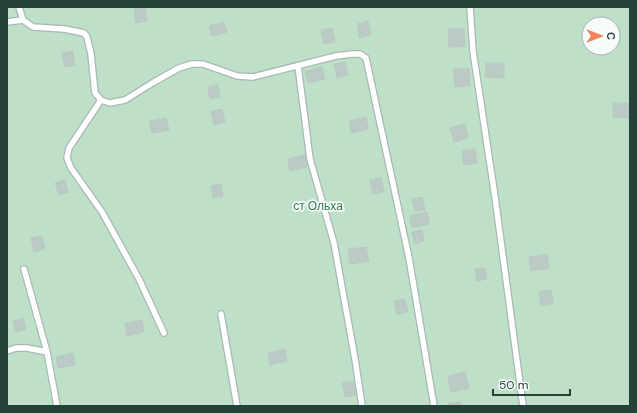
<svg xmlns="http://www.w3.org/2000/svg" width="637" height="413" font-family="'DM Sans',sans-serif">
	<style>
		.green { fill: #bfe0c8; fill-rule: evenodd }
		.building { fill: #bbcac4; stroke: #b8c9c2 }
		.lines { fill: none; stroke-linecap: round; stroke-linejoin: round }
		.lane-casing { stroke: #a8b8b2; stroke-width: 8 }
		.lane { stroke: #fff; stroke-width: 5.5 }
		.labels { text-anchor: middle; stroke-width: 3.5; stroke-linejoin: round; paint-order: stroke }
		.park-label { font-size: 12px; fill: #2d7a4b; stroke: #f7fbf9 }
	</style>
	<rect width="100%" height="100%" fill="#e6efeb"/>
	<path class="green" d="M7 7H630V406H7ZM589 24H613V48H589Z"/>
	<path class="building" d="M145 7 147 21 136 23 134 9Z
		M368 21 371 35 359 38 357 24Z
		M224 22 227 32 212 36 209 26Z
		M332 28 335 42 324 44 321 30Z
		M464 28 465 46 449 47 448 29Z
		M73 51 75 65 65 67 62 53Z
		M345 62 348 75 337 78 334 64Z
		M486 63H504V78L485 77Z
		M322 67 325 79 308 83 305 71Z
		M469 68 470 85 455 87 453 69Z
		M218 85 220 97 210 99 208 87Z
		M613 103H630V118L613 117Z
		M222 109 225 122 214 125 211 111Z
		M366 117 368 129 351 133 349 121Z
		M166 118 169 130 152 133 149 121Z
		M465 124 468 138 454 142 450 128Z
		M475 149 477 163 464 165 462 151Z
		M305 155 307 167 290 171 288 159Z
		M381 178 384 192 373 194 370 180Z
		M65 180 68 192 59 195 55 183Z
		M221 184 223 196 213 198 211 186Z
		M422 197 425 210 415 211 412 199Z
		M427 212 429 224 412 228 410 216Z
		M422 230 424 241 415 244 412 232Z
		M42 236 45 249 34 252 31 238Z
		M366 247 369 261 350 264 348 249Z
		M547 254 549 268 531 271 529 257Z
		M485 268 487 279 477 281 475 269Z
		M551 290 553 304 541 306 539 292Z
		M405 299 408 312 397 315 394 301Z
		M23 318 26 329 16 332 13 321Z
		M142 320 144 332 127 336 125 324Z
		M285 349 287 361 270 365 268 353Z
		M73 353 75 365 58 368 56 357Z
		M465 372 469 388 451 392 448 376Z
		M353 381 356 395 345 397 342 383Z
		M460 402 461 406H449L448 404Z"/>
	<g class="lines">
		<g class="lane-casing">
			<path id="lane" d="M19 7 23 20 33 27 64 29 84 33 87 37 91 54 95 93 101 100 110 103 125 100 154 82 179 68 192 64H203L237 76 253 77 336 56 352 54H360L366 58 409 258 434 406
				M470 7 473 51 495 197 523 406
				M7 22 23 20
				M298 66 310 159 334 243 355 359 362 406
				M101 100 69 148 67 158 71 168 102 212 139 279 164 333
				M24 269 47 352 57 406
				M221 314 237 406
				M7 351 16 348H27L47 352"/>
		</g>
		<use href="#lane" class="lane"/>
	</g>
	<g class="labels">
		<g class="park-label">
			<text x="318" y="210">ст Ольха</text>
		</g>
	</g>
	<rect width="637" height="413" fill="none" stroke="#24423a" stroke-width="16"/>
	<g transform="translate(601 36) rotate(90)"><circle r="19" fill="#f7fbf9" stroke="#a3b1ad"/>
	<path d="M0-3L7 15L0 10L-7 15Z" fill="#f4845f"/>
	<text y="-6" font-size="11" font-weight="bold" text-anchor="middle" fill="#24423a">С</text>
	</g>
	<path d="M493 389v6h77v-6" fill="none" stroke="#24423a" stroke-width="2"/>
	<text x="499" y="389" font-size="12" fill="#24423a" stroke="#f7fbf9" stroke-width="3" paint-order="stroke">50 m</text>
</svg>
